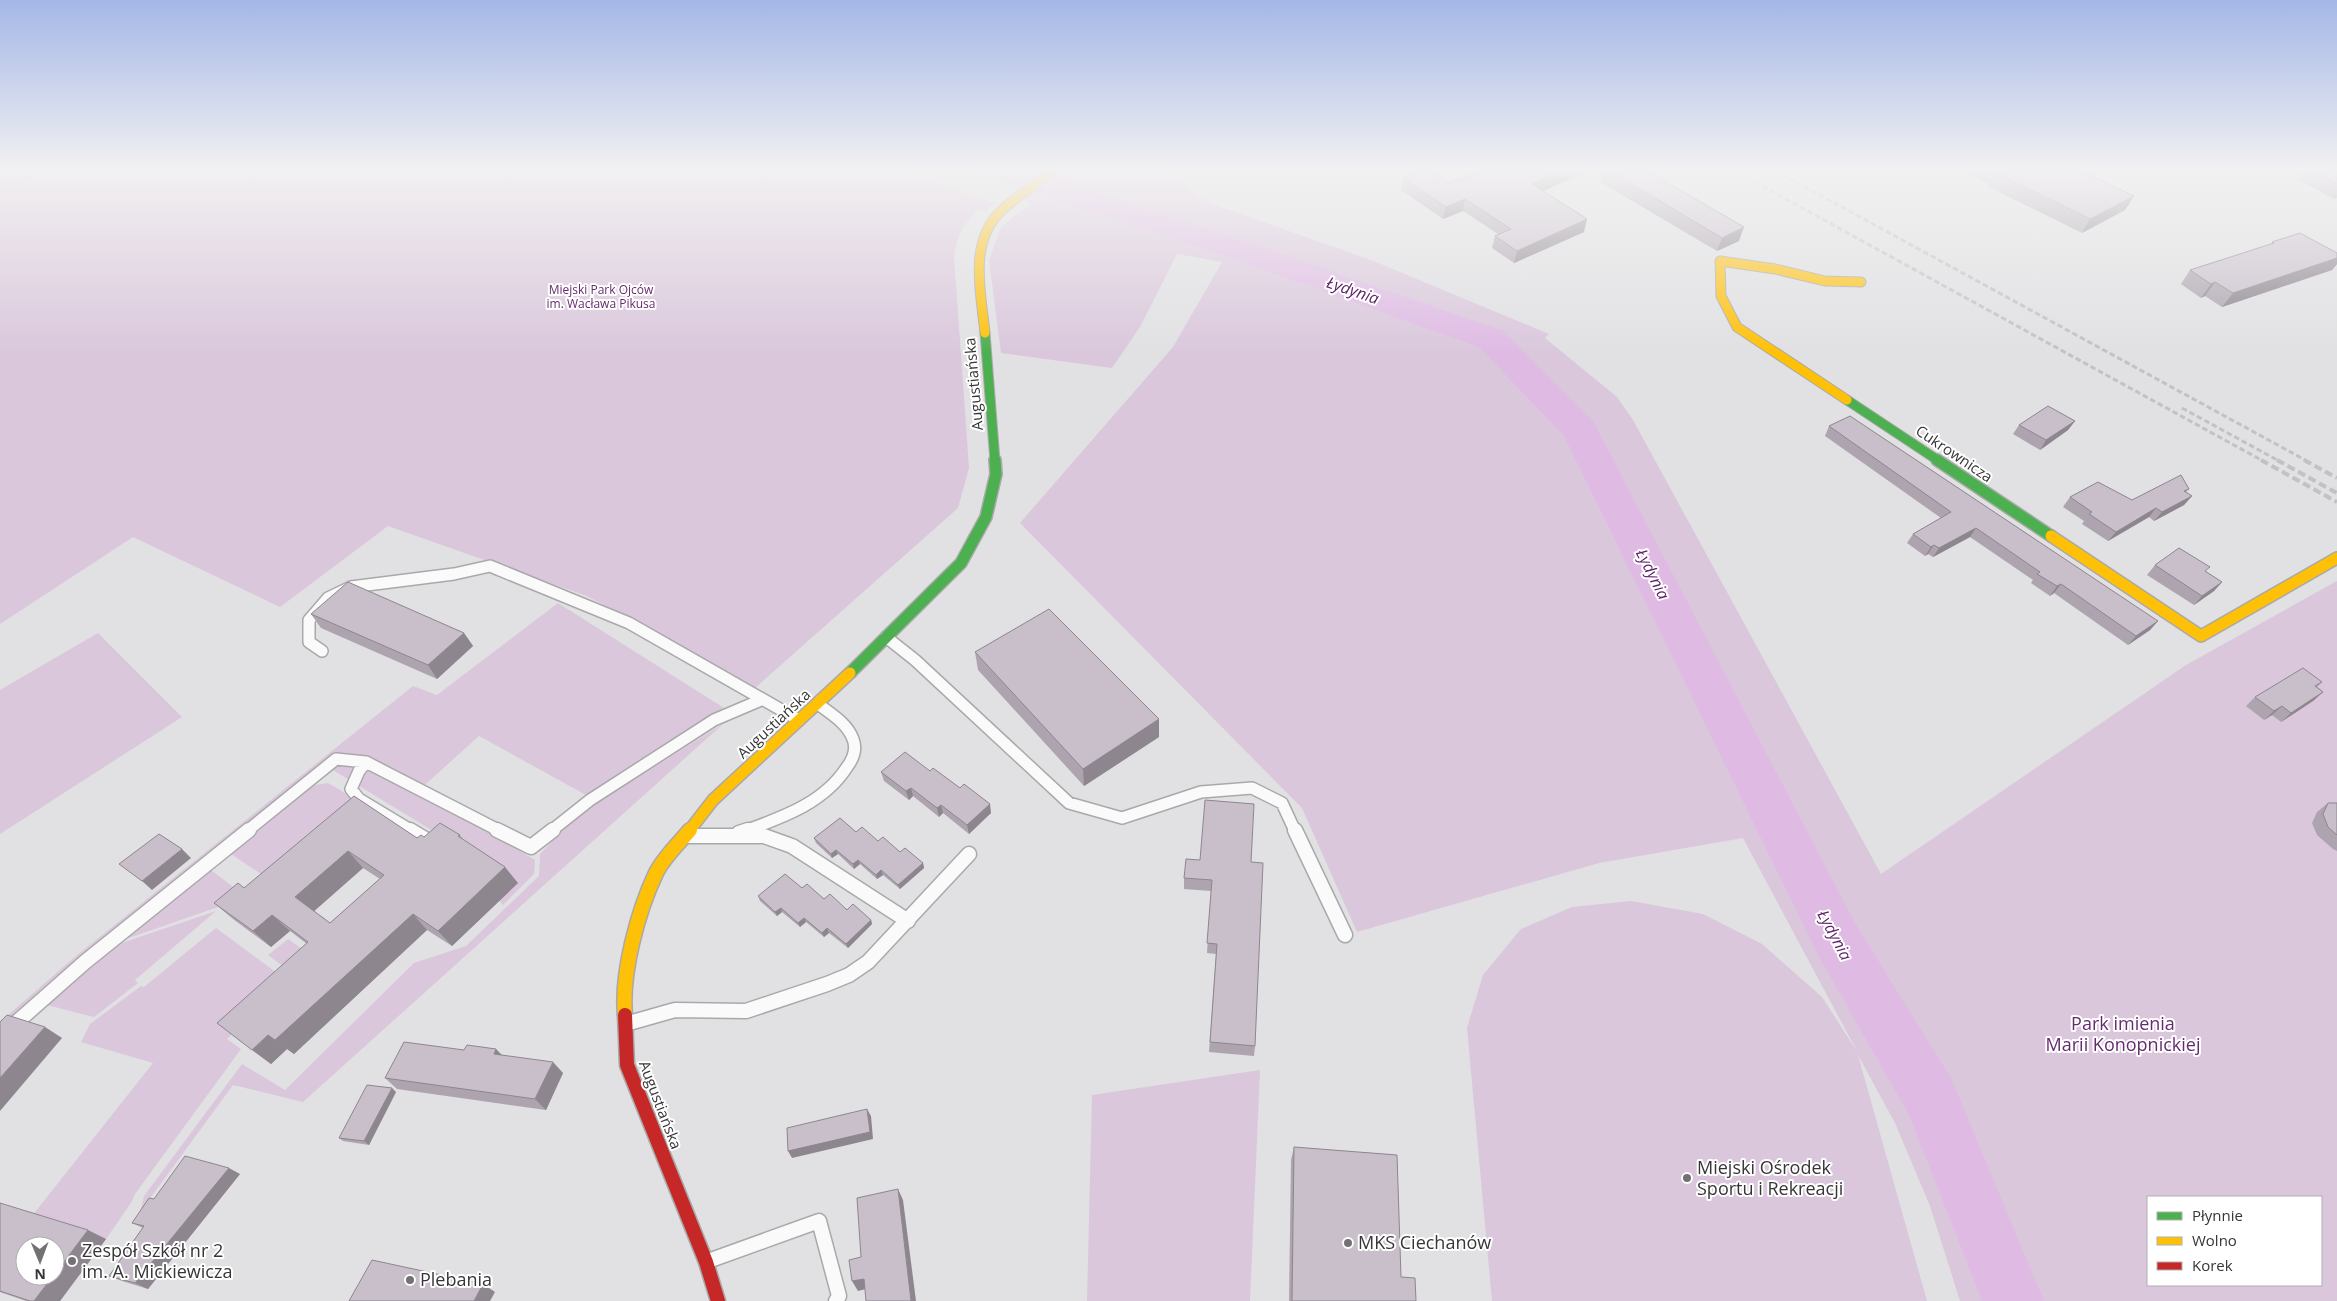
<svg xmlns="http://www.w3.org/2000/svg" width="2337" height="1301" font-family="'Open Sans',sans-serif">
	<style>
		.green { fill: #dac7dc; fill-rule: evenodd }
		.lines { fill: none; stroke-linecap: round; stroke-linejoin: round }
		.stream { stroke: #dfbbe4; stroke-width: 5.5 }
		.river { fill: #dfbbe4; fill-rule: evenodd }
		.lane-far1-casing { stroke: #aaa9aa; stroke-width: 14 }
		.lane-casing { stroke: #aaa9aa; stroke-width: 17 }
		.fast-far1-casing { stroke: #aaa9aa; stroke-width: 11 }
		.fast-casing { stroke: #aaa9aa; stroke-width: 14 }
		.slow-far2-casing { stroke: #aaa9aa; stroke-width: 11 }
		.slow-far1-casing { stroke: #aaa9aa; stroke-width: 14 }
		.slow-casing { stroke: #aaa9aa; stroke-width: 17 }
		.jam-casing { stroke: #aaa9aa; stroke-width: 17 }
		.lane-far1 { stroke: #fafafb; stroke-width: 11 }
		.lane { stroke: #fafafb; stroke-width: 14 }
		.fast-far1 { stroke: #4caf50; stroke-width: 9 }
		.fast { stroke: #4caf50; stroke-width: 11 }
		.slow-far2 { stroke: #ffc107; stroke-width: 9 }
		.slow-far1 { stroke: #ffc107; stroke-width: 11 }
		.slow { stroke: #ffc107; stroke-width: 14 }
		.jam { stroke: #c62828; stroke-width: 14 }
		.rail-far1 { stroke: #c2c2c3; stroke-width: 3; stroke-dasharray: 5.5 3; stroke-linecap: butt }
		.rail { stroke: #c2c2c3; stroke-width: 4; stroke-dasharray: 8 4; stroke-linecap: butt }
		.wall { fill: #ada4af; fill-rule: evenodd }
		.shaded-wall { fill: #8d868e }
		.building { fill: #c9bfcb; stroke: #8d868e; fill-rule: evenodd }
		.poi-dot { fill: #727273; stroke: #fff; stroke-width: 2 }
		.labels { text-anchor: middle; stroke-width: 4; stroke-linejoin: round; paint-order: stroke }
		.far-park-label { font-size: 12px; fill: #662b6f; stroke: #fff }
		.street-label { font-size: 15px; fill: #373637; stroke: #fff }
		.water-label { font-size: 16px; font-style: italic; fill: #5e2367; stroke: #fff }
		.near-park-label { font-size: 18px; fill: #662b6f; stroke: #fff }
		.near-poi-label { font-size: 18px; fill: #373637; stroke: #fff; text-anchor: start }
	</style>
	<rect width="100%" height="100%" fill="#e1e0e2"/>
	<path class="green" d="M0 170H897L960 190 982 200 996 202 986 211 978 209C963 227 958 232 954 256L969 468 958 508 755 688 587 596 388 526 280 607 133 537 0 624Z
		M1063 170H1165L1205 201 1376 262 1549 334 1545 338 1617 397 1633 420 1881 874 2186 665 2337 581V1301H1960L1930 1206 1895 1123 1858 1055 1927 1301H1492L1467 1028 1483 975 1521 929 1572 907 1631 901 1703 914 1762 944 1822 997 1858 1053 1743 838 1599 863 1357 932 1302 808 1020 523 1173 347 1222 262 1177 254 1140 327 1112 368 1001 353 989 260 1001 227 1029 205 1022 196 1050 174 1057 175ZM2148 1197H2321V1285H2148Z
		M558 603 724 708V710L586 795 479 736 418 791 535 860 534 874 503 905 451 842 323 764 49 982 0 1026V1022L76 956 413 686 437 695Z
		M98 633 182 717 0 834V690Z
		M723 724 303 1102 233 1085 140 1212 144 1196 242 1064 285 1090 414 963 466 946 539 876 540 854 587 806 593 805Z
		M328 783 352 797 261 874 228 852 306 790 315 785Z
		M208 868 240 892 224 905 117 942Z
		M216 911 135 980 138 983 94 1017 47 1005 46 1001 107 948Z
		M216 928 289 982 227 1039 241 1049 135 1194 131 1203 106 1239 32 1216 153 1063 81 1042 90 1024 141 986 144 987Z
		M288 939 304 950 284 967 268 955Z
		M1260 1070 1250 1301H1087L1092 1095Z"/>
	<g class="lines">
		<path class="stream" d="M0 190 37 170"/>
		<path class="river" d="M979 170H1026L1242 240 1503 331 1593 421 1855 923 1951 1078 2044 1301H1982L1909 1115 1819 957 1564 436 1479 347 1220 254 983 176Z"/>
		<g class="lane-far1-casing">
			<path id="lane-far1" d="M886 637 915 660 1069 803 1122 818 1201 792 1252 788 1282 803 1295 831
				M322 651 309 642V620L328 598 351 587 454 574 490 566 629 623 799 720
				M366 762 359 771 351 789 359 799 412 831
				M247 831 336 759 366 762 500 831
				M551 831 590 800 714 720 761 700
				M745 831C783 817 824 803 847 767 853 759 857 749 853 739 847 723 831 714 818 704"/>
		</g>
		<g class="lane-casing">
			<path id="lane" d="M410 830 425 839
				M497 830 531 847 553 830
				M1295 830 1345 935
				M739 833 748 830
				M689 836H764L792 846 908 921
				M629 1023 675 1010 746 1011 827 984 849 975 868 962 969 854
				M0 1037 85 962 249 830
				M708 1261 819 1221 839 1296 836 1301"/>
		</g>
		<g class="fast-far1-casing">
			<path id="fast-far1" d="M985 333 995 461
				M1847 400 1939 461"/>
		</g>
		<g class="fast-casing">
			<path id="fast" d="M1937 460 2051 536
				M850 673 961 563 986 517 996 474 995 460"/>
		</g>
		<g class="slow-far2-casing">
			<path id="slow-far2" d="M985 333C981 292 968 243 1001 211 1017 196 1036 185 1053 170
				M1847 400 1737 327 1721 296 1720 261 1775 269 1825 281 1861 282"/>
		</g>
		<g class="slow-far1-casing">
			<path id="slow-far1" d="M2051 536 2201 636 2337 558
				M689 831 713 800 850 673"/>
		</g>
		<g class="slow-casing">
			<path id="slow" d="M625 1015C621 973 638 911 656 873 664 857 679 843 690 830"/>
		</g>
		<g class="jam-casing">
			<path id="jam" d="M625 1015 627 1065 706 1262 718 1301"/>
		</g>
		<use href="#lane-far1" class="lane-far1"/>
		<use href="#lane" class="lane"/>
		<use href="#fast-far1" class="fast-far1"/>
		<use href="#fast" class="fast"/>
		<use href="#slow-far2" class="slow-far2"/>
		<use href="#slow-far1" class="slow-far1"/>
		<use href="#slow" class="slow"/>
		<use href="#jam" class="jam"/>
		<path class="rail-far1" d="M1733 170 2263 461
			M1774 170 2307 461
			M2182 408 2279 461"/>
		<path class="rail" d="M2261 460 2337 502
			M2277 460 2337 493
			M2304 460 2337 478"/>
	</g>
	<path class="wall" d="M1592 170 1543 191 1584 232 1514 263 1492 248 1495 236 1498 234 1463 211 1443 219 1401 190 1403 178 1449 183Z
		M1603 170H1645L1739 241 1717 251 1600 182Z
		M1962 170H2098L2094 177 2134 196 2125 210 2082 233 1987 186 1988 184Z
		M2304 170H2337V198L2334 199 2297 179Z
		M2272 242 2337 253V264L2332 270 2222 307 2205 296 2201 298 2181 284 2190 270 2270 245Z
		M2075 421 2068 430 2040 450 2013 434 2019 425Z
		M1829 426 2158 621 2150 630 2128 645 2054 593 2050 596 2031 583 2033 580 1970 537 1933 557 1928 554 1925 556 1907 543 1913 534 1941 518 1825 436Z
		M2189 489 2186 492 2192 496 2184 505 2154 521 2149 517 2108 541 2082 524 2084 521 2063 507 2070 497 2132 500Z
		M2155 565 2206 572 2222 582 2214 591 2194 605 2147 575Z
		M311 614 464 633 473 646 437 679 321 628Z
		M975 652 1159 719V737L1084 786 978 670Z
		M2322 682 2317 687 2323 692 2313 701 2281 722 2272 715 2264 720 2246 706 2255 697Z
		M930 771 991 813 969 834 943 813 939 817 913 796 909 800 884 781 881 772Z
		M354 796 417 838 460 835 464 841 518 883 452 946 427 930 294 1054 287 1049 271 1064 217 1023 307 944 290 931 271 947 233 919 214 903 244 888ZM363 868 380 879 330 923 314 911Z
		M2328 803H2337V851L2333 849 2317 835 2312 823 2317 812Z
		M856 832 900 852 923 863 924 868 900 889 883 875 877 879 860 864 854 869 838 854 832 858 816 843 814 838Z
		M1200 860 1251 862 1255 1046 1254 1056 1209 1052 1216 954 1207 953 1211 891 1184 889V878Z
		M802 888 871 920 872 924 848 948 829 933 824 937 806 922 800 927 782 912 777 916 760 901 758 896Z
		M464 1050 502 1055 563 1073 546 1110 397 1089 385 1078Z
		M396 1092 369 1145 343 1141 339 1138Z
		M1294 1147 1416 1301H1289L1291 1160Z
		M240 1174 148 1289 122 1281 109 1276 143 1228 132 1223 154 1199Z
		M0 1203 106 1239 60 1301H26L0 1292Z"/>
	<path class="shaded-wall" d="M1565 170H1592L1529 197 1532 184Z
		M2090 170H2098L2093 178 2085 173Z
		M2134 196 2125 210 2082 233 2090 219Z
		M1465 199 1463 211 1443 219 1446 207Z
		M1587 219 1584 232 1514 263 1517 251Z
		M1744 227 1739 241 1717 251 1722 238Z
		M2337 258V264L2332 270 2222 307 2233 293Z
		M2215 282 2205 296 2201 298 2211 284Z
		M2075 421 2068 430 2040 450 2046 440Z
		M2192 496 2184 505 2154 521 2162 512Z
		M2156 508 2149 517 2108 541 2116 532Z
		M1976 528 1970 537 1933 557 1939 548Z
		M1934 545 1928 554 1925 556 1931 547Z
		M2222 582 2214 591 2194 605 2202 596Z
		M2061 584 2054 593 2050 596 2057 586Z
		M2158 621 2150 630 2128 645 2136 636Z
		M464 633 473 646 437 679 428 665Z
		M2323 692 2313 701 2281 722 2291 713Z
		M2282 706 2272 715 2264 720 2274 711Z
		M1159 719V737L1084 786 1083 769Z
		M911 788 913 796 909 800 906 791Z
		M990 804 991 813 969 834 967 825Z
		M941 805 943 813 939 817 937 808Z
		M182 849 191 858 152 890 142 881Z
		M836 850 838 854 832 858 831 854Z
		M348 851 363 868 312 913 295 897Z
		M858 860 860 864 854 869 853 864Z
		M923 863 924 868 900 889 898 885Z
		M505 867 518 883 452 946 438 931Z
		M881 870 883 875 877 879 876 875Z
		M781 908 782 912 777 916 775 912Z
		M413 914 427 930 294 1054 275 1040Z
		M272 915 290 931 271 947 253 931Z
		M804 918 806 922 800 927 798 923Z
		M871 920 872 924 848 948 846 944Z
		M827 928 829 933 824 937 822 933Z
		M45 1027 62 1038 0 1111V1078Z
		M268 1035 287 1049 271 1064 252 1050Z
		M496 1049 507 1060 494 1054Z
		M553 1062 563 1073 546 1110 535 1099Z
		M392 1088 396 1092 369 1145 364 1141Z
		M867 1109 871 1116 873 1139 792 1158 788 1151Z
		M229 1168 240 1174 148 1289 135 1283Z
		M898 1189 903 1200 916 1301H911Z
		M88 1230 106 1239 60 1301H34L53 1276H55V1274Z
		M864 1279 870 1288 858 1291 852 1281Z
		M483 1284 495 1292 490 1301H474Z"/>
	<path class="building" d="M1423 170H1430L1449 183 1482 170H1565L1532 184 1587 219 1517 251 1495 236 1511 229 1465 199 1446 207 1403 178Z
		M1608 170H1645L1744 227 1722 238Z
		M1995 170H2090L2085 173 2134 196 2090 219 1994 172 1997 171Z
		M2312 170H2337V184Z
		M2300 233 2337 253V258L2233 293 2215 282 2211 284 2190 270 2274 243 2272 242Z
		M2048 406 2075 421 2046 440 2019 425Z
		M1850 416 2158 621 2136 636 2061 584 2057 586 2037 574 2040 572 1976 528 1939 548 1934 545 1931 547 1913 534 1951 512 1829 426Z
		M2181 475 2189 489 2184 491 2192 496 2162 512 2156 508 2116 532 2089 514 2092 512 2070 497 2098 482 2132 500Z
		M2179 548 2210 567 2205 571 2222 582 2202 596 2155 565Z
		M348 582 464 633 428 665 311 614Z
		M1049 609 1159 719 1083 769 975 652Z
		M2303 668 2322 682 2315 686 2323 692 2291 713 2282 706 2274 711 2255 697Z
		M905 752 930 771 933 768 960 788 964 784 990 804 967 825 941 805 937 808 911 788 906 791 881 772Z
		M354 796 417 838 421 835 424 837 440 823 460 835 458 836 505 867 438 931 413 914 275 1040 268 1035 252 1050 217 1023 308 942 272 915 253 931 214 903 238 883 244 888ZM348 851 384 875 330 923 295 897Z
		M1205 800 1254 804 1251 862 1263 863 1255 1046 1210 1042 1217 944 1207 943 1212 880 1184 878 1186 859 1200 860Z
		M2328 803H2337V835L2328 827 2323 814Z
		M840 818 856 832 862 827 878 841 883 837 900 852 905 848 923 863 898 885 881 870 876 875 858 860 853 864 836 850 831 854 814 838Z
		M159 834 182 849 142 881 119 864Z
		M785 874 802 888 807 884 824 899 830 894 847 910 853 904 871 920 846 944 827 928 822 933 804 918 798 923 781 908 775 912 758 896Z
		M7 1015 45 1027 0 1078V1022Z
		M404 1042 464 1050 467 1045 496 1049 494 1054 553 1062 535 1099 385 1078Z
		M367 1085 392 1088 364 1141 339 1138Z
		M867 1109 870 1132 788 1151 787 1128Z
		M1294 1147 1397 1155 1401 1277 1415 1278 1416 1301H1292Z
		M185 1156 229 1168 135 1283 109 1276 144 1226 132 1223 149 1198 154 1199Z
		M898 1189 911 1301H866L864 1279 852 1281 849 1260 861 1257 857 1198Z
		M0 1203 88 1230 55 1274V1246H25V1276H53L34 1301H30L0 1291Z
		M372 1260 483 1284 474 1301H349Z"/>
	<linearGradient id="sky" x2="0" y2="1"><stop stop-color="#a4b7e6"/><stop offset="0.48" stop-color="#f2f1f2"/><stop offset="1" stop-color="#f2f1f2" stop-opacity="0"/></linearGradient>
	<rect width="2337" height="353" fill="url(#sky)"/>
	<g class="poi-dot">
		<circle cx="1687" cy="1178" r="5"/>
		<circle cx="1348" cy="1243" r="5"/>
		<circle cx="72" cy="1261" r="5"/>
		<circle cx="410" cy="1280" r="5"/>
	</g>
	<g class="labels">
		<g class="far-park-label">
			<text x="601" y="294">Miejski Park Ojców<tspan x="601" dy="14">im. Wacława Pikusa</tspan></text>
		</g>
		<g class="street-label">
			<text transform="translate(974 384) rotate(-95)" y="5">Augustiańska</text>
			<text transform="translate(1954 454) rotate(34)" y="5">Cukrownicza</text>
			<text transform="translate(774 724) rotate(-43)" y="5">Augustiańska</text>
			<text transform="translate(660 1105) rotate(69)" y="5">Augustiańska</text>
		</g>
		<g class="water-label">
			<text transform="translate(1353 290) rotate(19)" y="6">Łydynia</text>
			<text transform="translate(1653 574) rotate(63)" y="6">Łydynia</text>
			<text transform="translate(1835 935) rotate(62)" y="6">Łydynia</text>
		</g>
		<g class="near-park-label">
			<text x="2123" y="1030">Park imienia<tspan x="2123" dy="21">Marii Konopnickiej</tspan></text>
		</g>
		<g class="near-poi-label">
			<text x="1697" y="1174">Miejski Ośrodek<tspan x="1697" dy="21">Sportu i Rekreacji</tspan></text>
			<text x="1358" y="1249">MKS Ciechanów</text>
			<text x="82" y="1257">Zespół Szkół nr 2<tspan x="82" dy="21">im. A. Mickiewicza</tspan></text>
			<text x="420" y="1286">Plebania</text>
		</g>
	</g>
	<rect x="2147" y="1196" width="175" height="90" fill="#ffffff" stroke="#afafaf"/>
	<rect x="2157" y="1212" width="25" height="8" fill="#4caf50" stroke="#afafaf"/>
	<text x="2192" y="1221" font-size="15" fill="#373637">Płynnie</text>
	<rect x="2157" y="1237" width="25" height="8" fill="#ffc107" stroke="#afafaf"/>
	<text x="2192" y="1246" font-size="15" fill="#373637">Wolno</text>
	<rect x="2157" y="1262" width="25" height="8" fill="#c62828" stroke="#afafaf"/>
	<text x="2192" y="1271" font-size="15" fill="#373637">Korek</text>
	<g transform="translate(40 1261) rotate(179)"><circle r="24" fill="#ffffff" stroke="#afafaf"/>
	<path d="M0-4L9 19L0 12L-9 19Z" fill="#727273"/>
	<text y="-8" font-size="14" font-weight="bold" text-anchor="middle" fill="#373637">N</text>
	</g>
</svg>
